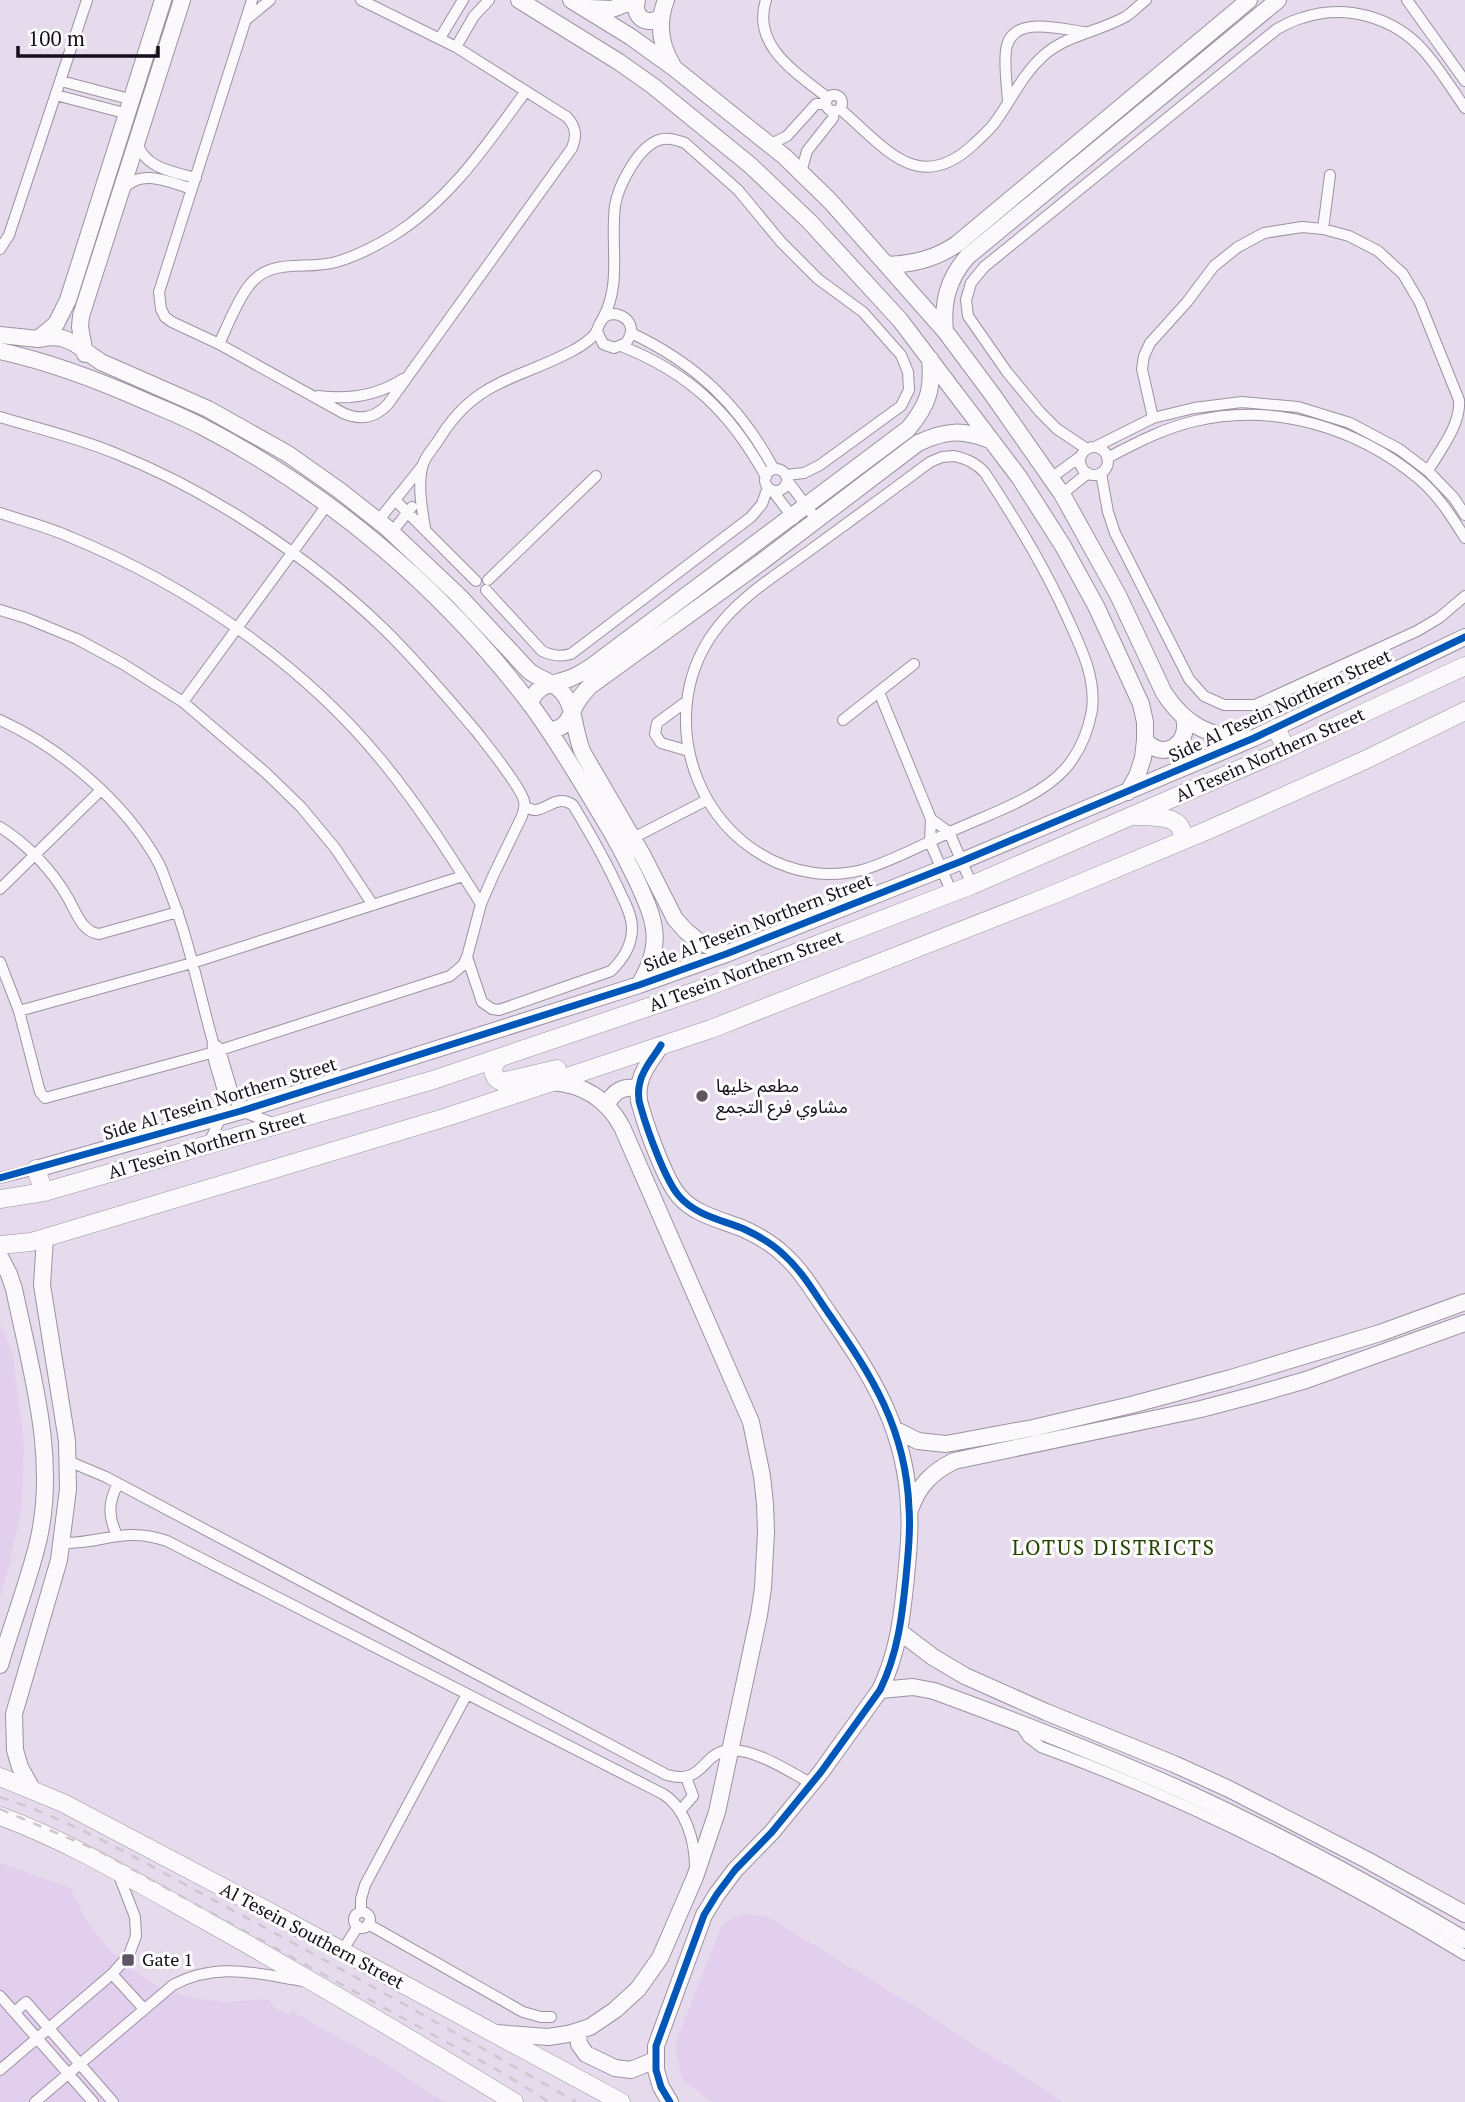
<svg xmlns="http://www.w3.org/2000/svg" width="1465" height="2102" font-family="'PT Serif','Noto Sans Arabic',serif">
	<style>
		.built { fill: #e2ceed }
		.lines { fill: none; stroke-linecap: round; stroke-linejoin: round }
		.street-casing { stroke: #9c93a1; stroke-width: 12 }
		.secondary-casing { stroke: #9c93a1; stroke-width: 18 }
		.primary-casing { stroke: #9c93a1; stroke-width: 19 }
		.street { stroke: #fbf9fc; stroke-width: 10 }
		.secondary { stroke: #fbf9fc; stroke-width: 16 }
		.primary { stroke: #fbf9fc; stroke-width: 18 }
		.rail { stroke: #cbc7cd; stroke-width: 2.5; stroke-dasharray: 9 9; stroke-linecap: butt }
		.cycleway-casing { stroke: #fdfdfd; stroke-width: 11 }
		.cycleway { stroke: #0057b8; stroke-width: 7 }
		.poi-dot { fill: #5f5564; stroke: #fdfdfd; stroke-width: 2.5 }
		.labels { text-anchor: middle; stroke-width: 6; stroke-linejoin: round; paint-order: stroke }
		.street-label { font-size: 18px; fill: #160e1a; stroke: #fdfdfd }
		.poi-label { font-size: 18px; fill: #160e1a; stroke: #fdfdfd; text-anchor: start }
		.quarter-label { font-size: 21px; letter-spacing: 2px; fill: #254500; stroke: #fdfdfd }
	</style>
	<rect width="100%" height="100%" fill="#e6daed"/>
	<path class="built" d="M0 1325 12 1351 24 1447 22 1504 9 1566 0 1596Z
		M0 1863 70 1888 85 1919 103 1942 127 1966 161 1988 165 1992H173L192 1998 226 2002 268 1999 275 2008 289 2015 291 2011 374 2057 445 2102H0Z
		M741 1914 766 1916 919 2009 1063 2102H712L682 2080 675 2044 722 1925Z"/>
	<g class="lines">
		<g class="street-casing">
			<path id="street" d="M252 0 159 292 161 309 165 317 172 322 219 344 343 413C361 421 375 418 388 404L572 148C577 135 576 127 567 117L456 47 361 0
				M766 0C751 46 797 73 828 98
				M1407 0 1465 81
				M247 19 270 0
				M440 38 463 0
				M456 47 474 16 489 0
				M61 81 133 100
				M826 103a8 8 0 1 1 16 0a8 8 0 1 1-16 0Z
				M56 95 128 114
				M1008 101C1007 85 1004 67 1006 50 1011 14 1060 29 1084 32
				M840 109C884 146 918 197 974 144 981 137 990 130 996 121 1012 99 1022 75 1043 56 1066 35 1098 32 1125 17 1132 13 1139 5 1146 0
				M137 142C144 168 173 172 196 178
				M769 145 787 136 816 104H826
				M801 172 807 151 833 118 834 111
				M123 189C142 168 169 182 192 189
				M1323 229 1330 175
				M0 249 9 235 87 0
				M603 318C622 284 610 243 615 206 618 186 638 147 659 140 668 137 676 140 685 143L738 190 781 242 818 279 863 312 901 355 908 372 909 390 901 406 820 465 804 473 786 475
				M631 333C697 364 740 406 774 469
				M219 344C228 325 236 303 248 287 270 256 305 271 336 262 357 256 376 246 394 235 451 199 487 144 526 91
				M621 346C690 373 731 413 766 477
				M318 396C349 400 377 396 403 379
				M0 417C39 429 79 438 117 454 212 492 309 557 383 628 416 660 446 696 476 731 486 744 521 787 524 801 525 806 524 811 522 816L493 876 481 904 467 957 463 965 450 976 211 1053 45 1098 40 1092 19 1011 0 962
				M1153 418 1142 369 1144 356 1150 343 1187 302 1214 266 1238 247 1264 233 1302 227 1323 229 1349 236 1378 251 1403 274 1420 303 1459 400C1461 425 1440 450 1428 471
				M1095 447 1153 418 1194 408 1242 402 1298 407 1350 423 1399 449 1428 471 1454 498 1465 515
				M1080 461a14 14 0 1 1 28 0a14 14 0 1 1-28 0Z
				M1087 449 1057 429 1040 412 1007 372 968 316 966 300 971 283 984 267 1277 29C1285 25 1293 20 1302 18 1345 3 1394 17 1424 51 1439 68 1452 89 1465 108
				M954 456C967 459 976 463 985 473 1017 522 1044 566 1068 619 1081 648 1096 677 1092 710 1088 732 1079 753 1065 769 1038 799 986 815 950 832 924 844 888 863 862 870 846 874 830 875 814 873 703 857 649 722 714 632 738 598 776 575 809 551 850 521 890 492 930 462L942 457Z
				M1107 458C1136 443 1164 428 1195 421 1274 402 1358 428 1419 479 1438 495 1452 517 1465 538
				M765 480a11 11 0 1 1 22 0a11 11 0 1 1-22 0Z
				M1101 473 1108 512 1115 533 1189 679 1204 696 1224 705H1255L1417 631 1439 618 1465 596
				M1051 478 1081 456
				M787 480 816 519
				M772 490 794 519
				M1062 494 1088 473
				M395 500 476 581
				M0 513C23 521 48 527 70 537 187 585 301 662 382 761 419 806 450 855 481 904
				M378 521 423 465
				M425 528C422 509 417 484 423 464 426 456 433 448 438 441 475 379 516 381 574 350 581 346 589 341 595 334 599 328 599 320 606 316 616 311 629 317 631 328 632 334 629 338 626 343L614 348 603 344 597 331
				M392 532 412 507
				M488 580 596 476
				M486 590 542 651C552 656 560 657 571 654L751 517 762 504 768 487
				M0 610 26 618 77 639 123 664 183 702 266 773 301 807 335 848 373 905
				M879 692 931 819 930 842 952 893
				M687 701 657 723 655 734 661 743 689 751
				M183 702 327 505
				M0 720C61 748 125 802 158 862 163 871 166 882 170 892 189 940 199 992 213 1042 210 1065 227 1085 223 1108 221 1121 213 1133 208 1145
				M843 720 914 664
				M931 819 949 832 972 885
				M0 827C27 844 52 870 68 898 76 912 82 932 99 934L178 912
				M633 838 707 800
				M0 889 101 790
				M467 957 482 1002 492 1009 499 1010 611 971C623 959 632 946 632 928 632 915 625 903 620 892 606 861 590 833 573 805 553 791 542 820 525 806
				M19 1011 192 963 463 876
				M217 1046 220 1050 234 1097 241 1111 275 1124
				M0 1178 36 1169
				M68 1461 106 1477 667 1775C703 1785 702 1755 725 1751 751 1746 789 1771 812 1784
				M117 1535C108 1517 108 1502 118 1484
				M62 1543C103 1544 123 1526 167 1541L663 1794C686 1808 695 1842 695 1867
				M1019 1723 1028 1737 1041 1747C1190 1801 1330 1873 1465 1955
				M680 1811 693 1796 686 1777
				M361 1912V1899L365 1885 467 1694
				M354 1920a8 8 0 1 1 16 0a8 8 0 1 1-16 0Z
				M368 1924 523 2012 541 2017H551
				M342 1951 358 1926
				M112 1974 144 2009
				M0 1996 93 2102
				M15 2012 26 2002 113 2102
				M0 2070 112 1974 129 1955 136 1936 135 1917 118 1873
				M35 2102 173 1985C217 1961 258 1974 304 1981"/>
		</g>
		<g class="secondary-casing">
			<path id="secondary" d="M519 0 619 62 653 86 750 165 810 222 900 320 1019 477 1063 546 1096 606 1141 704 1145 722V740L1143 758 1137 776 1128 792
				M571 0 631 37 674 68 785 157 831 202 945 331 992 394 1062 494 1118 595 1164 693C1185 725 1210 738 1248 738
				M637 0C632 17 647 27 661 17
				M666 0C657 23 660 45 673 66
				M588 8 612 9 636 0
				M887 265C913 264 935 259 957 244L1249 0
				M945 331C942 302 948 279 967 257L1278 0
				M0 335 38 339 50 337 62 338 74 343 101 362 208 409 288 454 339 490 386 527 459 596 529 671C539 679 552 681 561 691 575 704 574 734 583 753L643 856 675 919 686 931 698 941 726 954
				M38 339 56 324 68 300 163 0
				M0 351C50 362 98 380 145 401 164 409 184 417 203 427 330 493 444 590 531 705 557 740 579 778 602 816 615 837 626 858 637 881 656 922 664 944 639 985
				M85 354 80 327 81 316 182 0
				M530 704C536 683 553 685 571 678 578 675 585 671 591 667L908 429C928 405 933 390 930 359
				M549 730C567 729 569 718 576 704 580 697 585 691 590 686L760 563 918 443C946 430 963 429 992 441
				M1145 740C1163 762 1191 744 1184 718
				M661 1045C654 1057 643 1068 640 1082 638 1090 638 1100 641 1108 647 1129 665 1180 679 1196 695 1215 722 1220 744 1229 759 1236 773 1244 784 1255 803 1272 815 1294 829 1314 872 1376 906 1429 909 1508 911 1531 908 1554 906 1577 902 1617 898 1653 880 1690L821 1772 772 1832 735 1870 717 1894 704 1915 656 2046V2070L661 2087 670 2102
				M607 1105C613 1091 624 1085 639 1089
				M36 1169 241 1111 639 985 726 954 962 861 1254 738 1465 637
				M0 1257 9 1274 14 1289C31 1371 58 1458 38 1542 28 1583 12 1624 0 1665
				M894 1429 918 1441 946 1444 1033 1428 1131 1405 1231 1378 1380 1333 1465 1302
				M910 1510C918 1486 932 1472 954 1461L1201 1409 1254 1395 1306 1380 1465 1323
				M900 1632 933 1657 965 1676 1046 1712 1174 1764 1229 1789 1367 1860 1465 1914
				M880 1690 913 1687 934 1691C1016 1721 1098 1753 1177 1788 1276 1833 1372 1885 1465 1940
				M32 1789 20 1767 15 1750 14 1714 59 1560 68 1489 67 1441 42 1285 45 1238
				M578 2032 579 2044 586 2054 615 2068 631 2070 655 2060
				M496 2033 548 2037 568 2034 590 2027 615 2010 638 1989 660 1958 695 1877 717 1812 759 1615 763 1588 766 1532 765 1504 762 1476 751 1422 622 1127C607 1099 583 1084 551 1082"/>
		</g>
		<g class="primary-casing">
			<path id="primary" d="M1276 728 1286 749
				M1136 816C1155 817 1186 814 1182 841
				M500 1058C490 1065 491 1077 502 1082L557 1069
				M36 1169 44 1192
				M0 1199 44 1192 433 1080 699 990 972 885 1286 749 1465 666
				M0 1245 31 1242 447 1117 711 1029 1057 893 1206 831 1365 760 1465 711
				M0 1777 63 1803 283 1919 621 2102
				M0 1816C73 1843 140 1884 208 1922 311 1980 413 2040 514 2102"/>
		</g>
		<use href="#street" class="street"/>
		<use href="#secondary" class="secondary"/>
		<use href="#primary" class="primary"/>
		<path class="rail" d="M0 1797C77 1822 148 1865 219 1903 339 1967 458 2034 576 2102
			M0 1809 99 1851 501 2072 549 2102"/>
		<g class="cycleway-casing">
			<path id="cycleway" d="M661 1045C654 1057 643 1068 640 1082 638 1090 638 1100 641 1108 647 1129 665 1180 679 1196 695 1215 722 1220 744 1229 759 1236 773 1244 784 1255 803 1272 815 1294 829 1314 872 1376 906 1429 909 1508 911 1531 908 1554 906 1577 902 1617 898 1653 880 1690L821 1772 772 1832 735 1870 717 1894 704 1915 656 2046V2070L661 2087 670 2102
				M0 1178 241 1111 639 985 726 954 962 861 1254 738 1465 637"/>
		</g>
		<use href="#cycleway" class="cycleway"/>
	</g>
	<g class="poi-dot">
		<circle cx="702" cy="1096" r="7"/>
		<rect x="121" y="1953" width="14" height="14" rx="3.5"/>
	</g>
	<g class="labels">
		<g class="street-label">
			<text transform="translate(1280 706) rotate(-25)" y="6">Side Al Tesein Northern Street</text>
			<text transform="translate(1270 755) rotate(-24)" y="6">Al Tesein Northern Street</text>
			<text transform="translate(758 923) rotate(-21)" y="6">Side Al Tesein Northern Street</text>
			<text transform="translate(746 971) rotate(-20)" y="6">Al Tesein Northern Street</text>
			<text transform="translate(220 1099) rotate(-17)" y="6">Side Al Tesein Northern Street</text>
			<text transform="translate(207 1145) rotate(-16)" y="6">Al Tesein Northern Street</text>
			<text transform="translate(312 1936) rotate(28)" y="6">Al Tesein Southern Street</text>
		</g>
		<g class="poi-label">
			<text x="716" y="1092">مطعم خليها<tspan x="716" dy="21">مشاوي فرع التجمع</tspan></text>
			<text x="142" y="1966">Gate 1</text>
		</g>
		<g class="quarter-label">
			<text x="1114" y="1555">LOTUS DISTRICTS</text>
		</g>
	</g>
	<path d="M18 46v10h140v-10" fill="none" stroke="#160e1a" stroke-width="3.5"/>
	<text x="28" y="46" font-size="21" fill="#160e1a" stroke="#fdfdfd" stroke-width="5" paint-order="stroke">100 m</text>
</svg>
